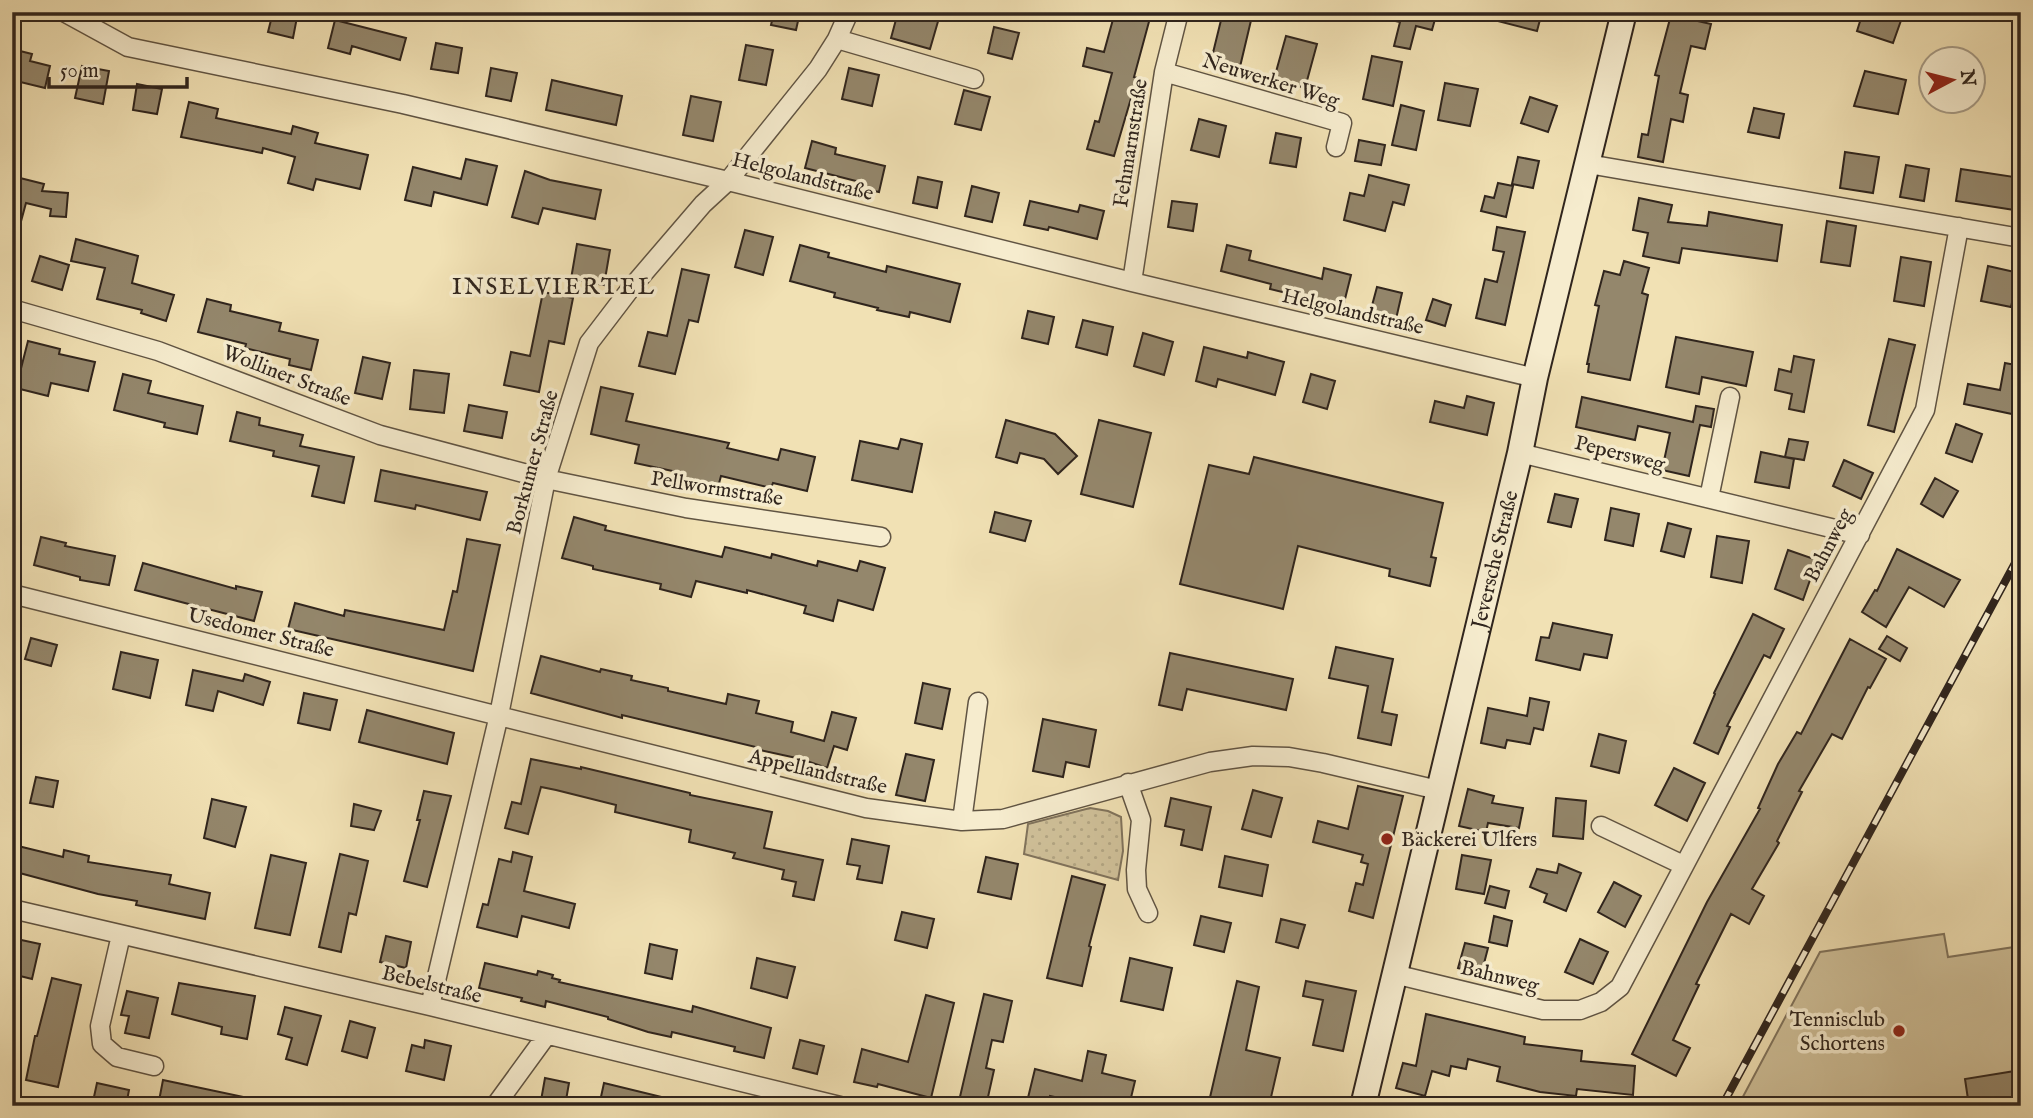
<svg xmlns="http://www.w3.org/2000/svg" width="2033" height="1118" font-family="'IM FELL English',serif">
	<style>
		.green { fill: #d0c19a; stroke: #80735c; stroke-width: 2 }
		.park { fill: url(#park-dots); stroke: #80735c; stroke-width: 2 }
		.building { fill: #94876c; stroke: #30251d; stroke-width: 2 }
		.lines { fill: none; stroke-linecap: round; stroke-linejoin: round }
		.street-casing { stroke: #605443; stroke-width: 21 }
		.secondary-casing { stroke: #30251d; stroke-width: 28 }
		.street { stroke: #f6ecce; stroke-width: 18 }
		.secondary { stroke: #f6ecce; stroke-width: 24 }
		.rail-casing { stroke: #30251d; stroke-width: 8 }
		.rail { stroke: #f6ecce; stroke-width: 5; stroke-dasharray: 16; stroke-linecap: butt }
		.poi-dot { fill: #8f2418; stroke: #f6ecce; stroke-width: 2.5 }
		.labels { text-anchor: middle; stroke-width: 7; stroke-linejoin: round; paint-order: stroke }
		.street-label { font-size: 21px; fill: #30251d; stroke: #f6ecce }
		.poi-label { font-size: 21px; fill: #30251d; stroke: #f6ecce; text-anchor: start }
		.neighbourhood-label { font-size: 23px; letter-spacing: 2px; fill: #30251d; stroke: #f6ecce }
	</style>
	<defs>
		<pattern id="park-dots" width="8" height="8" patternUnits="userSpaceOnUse" patternTransform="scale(1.75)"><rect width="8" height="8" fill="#d0c19a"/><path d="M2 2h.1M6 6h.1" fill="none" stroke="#b3a684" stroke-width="1.8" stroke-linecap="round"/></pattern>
	</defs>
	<rect width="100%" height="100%" fill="#f1e1b4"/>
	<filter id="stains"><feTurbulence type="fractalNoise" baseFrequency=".00286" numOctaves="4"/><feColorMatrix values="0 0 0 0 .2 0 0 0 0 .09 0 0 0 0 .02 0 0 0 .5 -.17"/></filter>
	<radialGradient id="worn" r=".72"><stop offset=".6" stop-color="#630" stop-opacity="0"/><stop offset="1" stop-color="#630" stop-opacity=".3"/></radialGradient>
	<path class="green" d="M1944 934 1948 957 2021 946V1106H1738L1820 952Z"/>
	<path class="park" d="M1090 808 1108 811 1121 817 1123 851 1118 880 1024 854 1028 824Z"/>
	<path class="building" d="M273 12H298L293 38 268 32Z
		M774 12H800L796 30 771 25Z
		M898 12H917L939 18 930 49 891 38Z
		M1115 12H1145L1143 16 1150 18 1134 77 1137 78 1114 156 1087 149 1095 121 1099 122 1112 73 1083 66 1087 48 1104 52Z
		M1223 12H1253L1239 71 1210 65Z
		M1382 12H1437L1432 30 1416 26 1410 49 1394 46 1400 22 1381 18Z
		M1486 12H1542L1537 31 1486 18Z
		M1863 12H1904L1893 43 1857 31Z
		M1671 15 1711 24 1705 49 1691 46 1680 93 1688 95 1683 122 1671 119 1663 162 1638 157 1642 134 1648 135 1659 76 1655 75Z
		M335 20 406 38 400 60 352 46 350 54 328 48Z
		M994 27 1019 33 1012 59 988 53Z
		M1286 36 1317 44 1305 88 1274 79Z
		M436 43 462 48 458 73 431 69Z
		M746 45 773 50 766 85 739 80Z
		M12 49 32 54 30 61 50 66 45 88 12 80Z
		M1372 56 1402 62 1393 106 1363 99Z
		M82 66 109 71 103 104 75 98Z
		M491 68 517 73 511 101 486 96Z
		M849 68 879 75 872 106 842 99Z
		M1865 71 1906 80 1898 114 1854 106Z
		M552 80 622 96 616 125 546 110Z
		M1445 83 1478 89 1470 126 1438 120Z
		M137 84 162 89 157 114 133 110Z
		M964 90 990 97 981 130 955 124Z
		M691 96 721 102 713 141 683 135Z
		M1530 97 1557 106 1548 132 1521 123Z
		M189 102 218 109 216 118 291 134 293 126 318 133 315 143 368 155 360 189 316 179 313 190 288 183 295 157 263 148 262 153 181 137Z
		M1401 105 1424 111 1416 150 1392 145Z
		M1754 108 1784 114 1779 138 1748 132Z
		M1199 119 1226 126 1219 157 1191 150Z
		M1276 133 1301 138 1296 167 1270 163Z
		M1359 140 1385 145 1381 165 1355 161Z
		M812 141 836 148 835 154 885 166 879 192 855 187 856 181 805 168Z
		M1845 152 1879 157 1873 193 1840 188Z
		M1518 157 1539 161 1533 188 1512 184Z
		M466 159 497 166 487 205 434 192 431 206 405 200 413 167 461 179Z
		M1906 165 1929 169 1924 201 1900 197Z
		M1961 169 2021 178V211L1956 201Z
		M525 171 550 180 601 190 595 219 543 208 538 224 512 217Z
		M1369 175 1409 185 1404 205 1393 202 1385 231 1344 220 1350 193 1364 196Z
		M12 176 44 184 42 191 68 193 66 217 50 216 51 209 26 203 17 236 12 235Z
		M918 177 942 182 937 208 913 203Z
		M1498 183 1513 186 1506 217 1481 211 1485 196 1494 198Z
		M972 186 999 193 992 222 965 216Z
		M1639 198 1672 205 1668 222 1707 226 1709 212 1782 225 1777 261 1682 248 1679 263 1643 256 1648 233 1633 230Z
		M1030 201 1078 212 1080 205 1104 211 1097 239 1049 227 1048 230 1024 225Z
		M1172 201 1197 204 1193 231 1168 227Z
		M1827 221 1856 226 1850 266 1821 262Z
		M1497 227 1525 232 1505 325 1476 318 1485 279 1497 282 1504 252 1493 250Z
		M745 230 773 237 763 275 735 267Z
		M76 239 138 256 132 283 174 295 166 321 141 313 142 310 97 299 105 268 71 261Z
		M577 244 610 250 604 285 571 279Z
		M800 245 829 253 828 257 886 272 887 266 960 284 950 322 910 312 909 317 877 310 878 308 834 297 835 293 790 281Z
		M1227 245 1251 251 1249 260 1322 279 1324 268 1351 275 1343 307 1270 289 1271 284 1221 271Z
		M40 256 69 265 62 290 32 281Z
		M1901 257 1931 262 1924 306 1894 301Z
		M1624 261 1649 268 1642 293 1648 295 1630 380 1588 372 1589 364H1587L1599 306 1595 305 1604 271 1620 275Z
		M1988 266 2019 273 2011 307 1981 301Z
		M682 269 709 275 698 322 689 320 675 374 639 366 648 332 667 336Z
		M1377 287 1402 293 1396 319 1370 313Z
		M543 292 573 298 564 344 549 341 539 392 504 385 511 352 530 356Z
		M207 299 231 305 230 311 281 323 279 331 318 340 311 370 289 365 290 359 245 348 246 344 198 332Z
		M1433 299 1451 305 1445 326 1426 320Z
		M1028 311 1054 317 1048 344 1022 338Z
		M1083 320 1113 327 1107 355 1076 347Z
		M1143 333 1173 342 1164 375 1134 366Z
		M1676 337 1753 352 1746 386 1702 377 1699 394 1666 387Z
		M1889 339 1915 345 1894 432 1868 425Z
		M28 341 60 349 59 354 95 362 88 391 51 383 48 396 16 388Z
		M1204 347 1247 358 1248 352 1284 362 1275 395 1218 379 1216 387 1196 381Z
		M1794 356 1814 360 1804 412 1789 409 1792 394 1775 390 1779 369 1791 372Z
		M363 357 390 363 382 399 355 393Z
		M2005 363 2021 366 2012 414 1964 404 1968 384 2000 390Z
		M414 370 449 374 444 413 410 409Z
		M123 374 151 381 148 393 203 406 197 434 164 427 165 423 114 410Z
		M1311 374 1335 381 1327 409 1303 402Z
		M601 387 633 394 626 421 729 443 727 448 778 460 781 449 815 457 807 491 773 483 771 488 721 476 718 487 681 479 682 473 635 463 639 445 591 434Z
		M1467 396 1494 403 1487 435 1430 422 1435 401 1464 408Z
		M1582 397 1693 422 1696 406 1714 409 1711 427 1700 425 1689 476 1662 470 1670 433 1638 426 1635 440 1576 427Z
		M469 405 507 412 502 438 464 431Z
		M237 412 260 418 259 425 303 435 300 446 354 457 344 503 312 496 319 466 273 456 274 451 230 441Z
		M1006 420 1055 434 1077 456 1058 474 1044 459 1020 453 1017 463 996 457Z
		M1099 420 1151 433 1133 507 1081 494Z
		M1956 424 1982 434 1972 462 1946 453Z
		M901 439 922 444 912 492 852 480 860 441 898 449Z
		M1789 439 1808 442 1804 460 1785 457Z
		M1761 452 1794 459 1789 488 1755 482Z
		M1254 457 1443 503 1431 557 1436 558 1430 586 1389 576 1390 569 1298 546 1283 609 1180 584 1209 465 1249 474Z
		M1844 460 1873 473 1861 499 1833 486Z
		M381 470 487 492 480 520 416 505 415 509 375 501Z
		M1935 478 1958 491 1943 517 1921 504Z
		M1555 494 1578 499 1571 527 1548 522Z
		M1611 508 1639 514 1633 546 1605 540Z
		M995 512 1031 521 1025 541 990 532Z
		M574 517 606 526 605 530 722 557 725 547 771 558 772 554 817 566 818 561 857 571 860 561 885 568 873 610 838 600 833 621 804 613 806 606 747 590V593L696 581 691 597 660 589 661 584 593 569V566L562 558Z
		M1668 523 1691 529 1684 557 1661 551Z
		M1717 536 1749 541 1742 583 1711 577Z
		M41 537 66 543 65 546 115 556 109 585 80 580V577L34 565Z
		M467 539 500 545 473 671 288 629 295 603 344 616 345 610 444 630 453 591 457 592Z
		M1897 549 1960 580 1944 607 1909 587 1886 627 1862 612 1875 590 1877 591Z
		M1788 550 1817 560 1803 600 1775 589Z
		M143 563 236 589V586L262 592 254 621 135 590Z
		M1753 614 1784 629 1770 658 1764 655 1727 726 1730 727 1718 754 1694 743 1715 694 1714 693Z
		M1553 623 1612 635 1607 658 1584 654 1580 670 1536 660 1541 637 1549 638Z
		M1887 636 1907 648 1900 661 1879 649Z
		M31 638 57 645 51 666 25 659Z
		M1850 639 1886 659 1870 688 1868 687 1842 739 1832 734 1799 791 1802 792 1777 841 1779 843 1752 889 1764 896 1749 924 1731 914 1696 984 1699 985 1673 1040 1690 1048 1676 1076 1632 1054 1707 902 1760 809 1758 808 1778 764 1797 732 1801 734Z
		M1336 647 1393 659 1382 712 1397 715 1391 745 1358 738 1368 686 1329 678Z
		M121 652 158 660 150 698 113 689Z
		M1170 653 1293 679 1286 710 1187 689 1182 710 1159 705Z
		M541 656 600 672 601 669 632 676 631 680 668 688V691L726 704 728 694 759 701 756 713 793 722 791 732 824 741 832 712 856 718 847 750 834 746 827 768 801 759 760 750V748L622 715V718L531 693Z
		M193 670 243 681 245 674 270 682 263 705 218 691 213 711 186 705Z
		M923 683 950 689 942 729 915 723Z
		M304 693 337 700 330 730 298 723Z
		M1530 698 1549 702 1543 730 1534 728 1530 744 1507 740 1505 748 1481 743 1488 708 1527 716Z
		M367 710 454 733 447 764 359 742Z
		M1043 719 1096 730 1089 767 1066 762 1063 777 1033 771Z
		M1599 734 1626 741 1619 773 1591 766Z
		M906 754 934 760 925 801 896 795Z
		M531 759 581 769V767L690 793V795L772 812 764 848 823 860 814 900 793 896 796 882 782 879 784 870 733 858 735 853 689 842 691 830 615 812 616 805 556 790 541 787 528 834 505 828 512 802 521 804Z
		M1674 768 1705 783 1687 821 1655 805Z
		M36 777 58 781 53 807 30 803Z
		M1358 786 1403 796 1373 918 1349 911 1356 883 1363 885 1368 864 1361 862 1363 855 1313 842 1318 821 1348 829Z
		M1468 789 1494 796 1492 803 1523 808 1519 828 1488 823 1486 832 1459 826Z
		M1253 790 1282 798 1271 837 1242 829Z
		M424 791 451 796 427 887 404 881 420 820H417Z
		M1171 798 1211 807 1202 850 1181 845 1184 830 1165 826Z
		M1556 798 1586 801 1583 839 1553 836Z
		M212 799 246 807 235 847 204 838Z
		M354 804 381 811 374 830 351 826Z
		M852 839 889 846 882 883 857 879 860 866 847 864Z
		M18 846 63 857 64 850 89 856 88 862 171 875 169 884 210 893 205 919 136 905 137 901 98 894 12 871Z
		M513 852 532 857 524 891 575 904 569 928 522 916 517 937 477 927 483 904 488 905 499 859 511 862Z
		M340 854 368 861 356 915 349 913 341 952 319 947Z
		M271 855 306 863 290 935 255 928Z
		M1462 855 1491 860 1484 894 1456 889Z
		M1225 856 1268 865 1262 896 1219 887Z
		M986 857 1018 864 1011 899 978 892Z
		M1559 864 1581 873 1566 911 1544 902 1547 894 1530 887 1537 869 1557 873Z
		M1072 876 1105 885 1089 946 1091 947 1082 986 1047 978Z
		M1614 882 1641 896 1625 927 1598 912Z
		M1490 886 1509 891 1505 908 1485 903Z
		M902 912 934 919 927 948 895 940Z
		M1201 916 1231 923 1224 952 1194 945Z
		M1494 916 1512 921 1507 946 1489 942Z
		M1281 919 1305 925 1298 948 1276 942Z
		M386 936 411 942 406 968 380 962Z
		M12 938 40 944 32 979 12 974Z
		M1580 939 1608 952 1593 984 1565 972Z
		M1465 943 1488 948 1481 975 1458 968Z
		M650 944 677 950 672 979 645 973Z
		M757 958 795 967 787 998 751 988Z
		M1130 958 1172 968 1163 1010 1121 1001Z
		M485 963 537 975 538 971 553 975 552 978 560 980 559 982 692 1012 693 1006 771 1028 764 1058 734 1051 735 1047 672 1032 671 1037 648 1032 608 1019V1017L546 1001 545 1007 521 1001 522 998 479 988Z
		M52 978 81 985 58 1087 26 1080 35 1036H37Z
		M1237 981 1259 987 1246 1050 1280 1058 1269 1106H1208Z
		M1306 981 1356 991 1343 1051 1313 1045 1323 1000 1303 996Z
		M179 983 255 996 247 1039 221 1034 222 1027 172 1014Z
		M127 991 158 998 149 1038 125 1033 129 1016 121 1015Z
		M984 994 1012 1001 1003 1042 992 1040 986 1068 994 1070 986 1106H977L959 1101Z
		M926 995 954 1003 931 1098 878 1084 877 1087 854 1082 862 1049 908 1062Z
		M285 1007 321 1016 307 1065 286 1059 292 1038 278 1034Z
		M1426 1014 1525 1037 1524 1044 1582 1051 1581 1061 1635 1066 1633 1095 1577 1089 1576 1096 1540 1092 1497 1081 1500 1067 1468 1059 1466 1069 1451 1066 1449 1076 1432 1071 1425 1096 1396 1088 1403 1063 1416 1066Z
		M350 1021 375 1028 367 1058 342 1051Z
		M425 1040 451 1046 444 1080 406 1071 412 1045 424 1048Z
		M800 1040 824 1046 817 1074 793 1068Z
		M1088 1051 1106 1055 1102 1073 1135 1081 1129 1106H1082V1103L1050 1096 1048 1106H1026L1035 1069 1082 1081Z
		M2021 1070V1106H1969L1965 1079Z
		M545 1078 569 1083 565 1106H540Z
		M163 1080 253 1099 252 1106H158Z
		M97 1083 129 1090 126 1106H92Z
		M604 1083 674 1100V1106H599Z"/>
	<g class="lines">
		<g class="street-casing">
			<path id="street" d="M64 12 128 47 403 104 728 181 1132 282 1535 378
				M837 39 974 79
				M1164 72 1342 123 1336 147
				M1588 164 2021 238
				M1132 282 1164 72 1179 12
				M12 309 158 351 380 435 546 479 686 508 881 537
				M1520 453 1860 535
				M1709 498 1730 397
				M12 594 866 808 962 821 1003 819 1210 762 1253 756 1289 757 1323 763 1438 790
				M1128 783 1141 820 1136 870 1137 889 1148 913
				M962 821 978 702
				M1601 826 1683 865
				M12 909 430 1006 840 1106
				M121 935 100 1026 102 1044 117 1057 154 1066
				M1394 974 1543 1010H1580L1601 1002 1620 987 1925 410 1959 227
				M430 1006 499 715 546 479 589 343 631 288 703 204 728 181 818 69 837 39 849 12
				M495 1106 546 1036"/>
		</g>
		<g class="secondary-casing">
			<g id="secondary">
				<path id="s1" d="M1363 1106 1520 453 1535 378 1624 12"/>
			</g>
		</g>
		<use href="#street" class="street"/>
		<use href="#secondary" class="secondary"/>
		<g class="rail-casing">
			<path id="rail" d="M12 1093 28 1106
				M1722 1106 2021 552"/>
		</g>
		<use href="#rail" class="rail"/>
	</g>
	<g class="poi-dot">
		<circle cx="1387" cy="839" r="7"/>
		<circle cx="1899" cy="1031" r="7"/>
	</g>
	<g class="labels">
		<g class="street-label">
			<text transform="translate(1271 80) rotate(17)" y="7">Neuwerker Weg</text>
			<text transform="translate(1130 143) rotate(-81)" y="7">Fehmarnstraße</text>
			<text transform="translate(803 176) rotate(14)" y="7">Helgolandstraße</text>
			<text transform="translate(1353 311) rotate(13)" y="7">Helgolandstraße</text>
			<text transform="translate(287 375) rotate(21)" y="7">Wolliner Straße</text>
			<text transform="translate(1620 453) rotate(14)" y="7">Pepersweg</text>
			<text transform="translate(532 462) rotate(-75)" y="7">Borkumer Straße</text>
			<text transform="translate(717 488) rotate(9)" y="7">Pellwormstraße</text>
			<text transform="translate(1828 545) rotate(-62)" y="7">Bahnweg</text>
			<text dy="7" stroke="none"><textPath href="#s1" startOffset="562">Jeversche Straße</textPath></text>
			<text transform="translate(261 632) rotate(14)" y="7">Usedomer Straße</text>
			<text transform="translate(818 771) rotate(13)" y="7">Appellandstraße</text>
			<text transform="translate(1500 976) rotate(14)" y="7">Bahnweg</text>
			<text transform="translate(432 984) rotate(14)" y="7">Bebelstraße</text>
		</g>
		<g class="poi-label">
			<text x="1401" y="846">Bäckerei Ulfers</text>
			<text x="1885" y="1026" text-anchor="end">Tennisclub<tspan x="1885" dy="24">Schortens</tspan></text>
		</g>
		<g class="neighbourhood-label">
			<text x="554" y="294">INSELVIERTEL</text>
		</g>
	</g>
	<rect width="2033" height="1118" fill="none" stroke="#f1e1b4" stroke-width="42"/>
	<rect x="14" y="14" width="2005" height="1090" fill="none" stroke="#30251d" stroke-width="3.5"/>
	<rect x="21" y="21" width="1991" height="1076" fill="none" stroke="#30251d" stroke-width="2"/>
	<g transform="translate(1952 80) rotate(83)"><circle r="33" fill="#f6ecce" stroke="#a79c87" stroke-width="2"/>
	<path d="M0-5L12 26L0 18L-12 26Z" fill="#8f2418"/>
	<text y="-10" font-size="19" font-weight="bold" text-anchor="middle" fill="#30251d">N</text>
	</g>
	<path d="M49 77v10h138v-10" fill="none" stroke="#30251d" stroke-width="3.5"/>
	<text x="60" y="77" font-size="21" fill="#30251d" stroke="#f6ecce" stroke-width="5" paint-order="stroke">50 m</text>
	<rect width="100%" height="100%" filter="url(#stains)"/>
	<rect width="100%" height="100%" fill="url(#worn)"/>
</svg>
